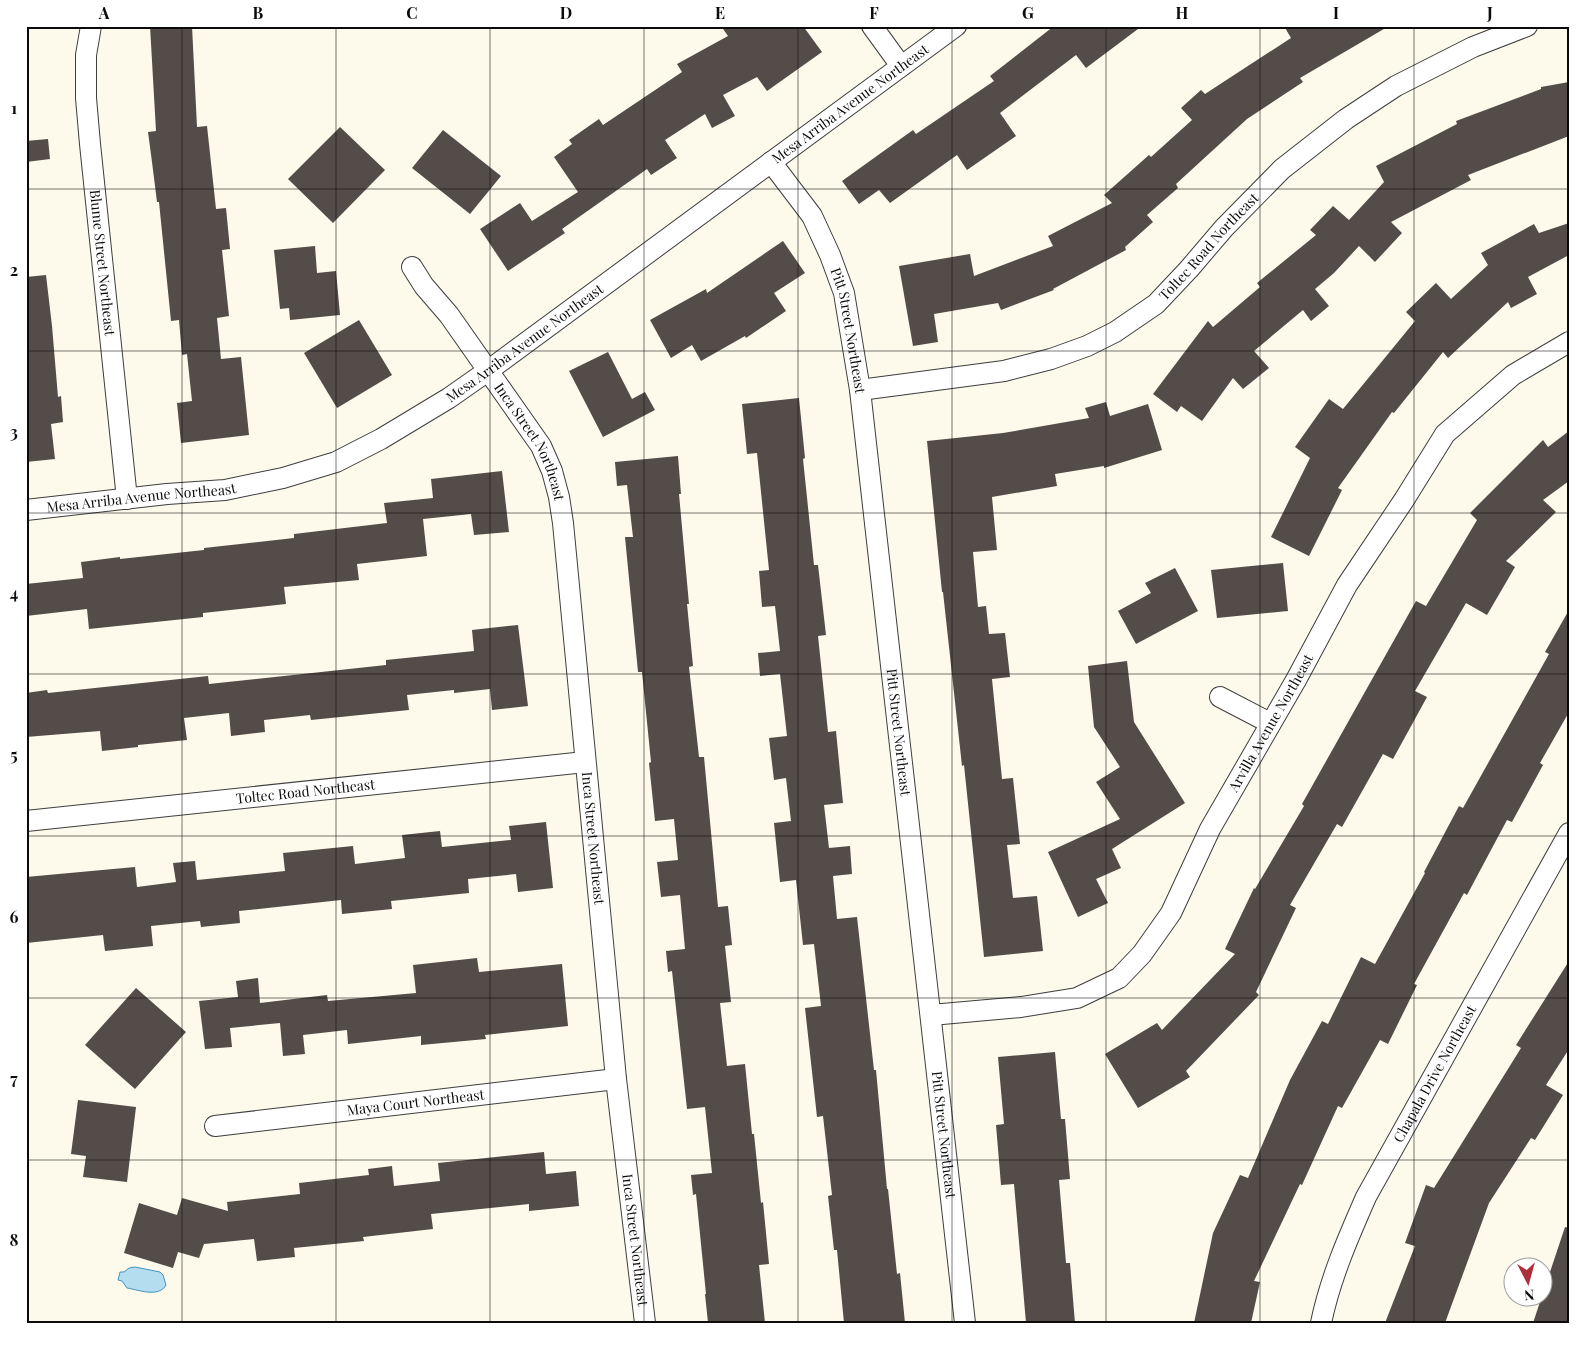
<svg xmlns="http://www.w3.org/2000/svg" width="1595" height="1349" font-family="'Playfair Display',serif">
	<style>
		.water { fill: #b4ddf0; stroke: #4294c0 }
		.building { fill: #534c48 }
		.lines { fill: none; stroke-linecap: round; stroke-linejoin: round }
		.street-casing { stroke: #3e3e3e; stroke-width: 22 }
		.street { stroke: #fff; stroke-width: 20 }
		.grid { fill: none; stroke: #0b0b0b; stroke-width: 1; stroke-opacity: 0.55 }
		.labels { text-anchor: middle; stroke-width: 5; stroke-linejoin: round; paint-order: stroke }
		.street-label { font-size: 14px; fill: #0b0b0b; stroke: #fff }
		.neatline { fill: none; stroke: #0b0b0b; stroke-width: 2 }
		.grid-label { font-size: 16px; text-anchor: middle; font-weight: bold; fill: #0b0b0b }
	</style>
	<rect width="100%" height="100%" fill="#fdf9eb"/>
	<path class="water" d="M135 1267 160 1272 163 1275 166 1285C159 1298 139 1290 127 1288L122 1281 118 1280 120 1272H124L129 1268Z"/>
	<path class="building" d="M150 26H192L197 127 207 126 216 209 226 208 230 249 222 250 229 316 217 318 221 359 241 357 249 435 181 443 177 403 192 401 187 354 182 355 179 320 171 321 159 202H157L152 162 148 132 156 131Z
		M721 26H803L822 52 767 91 757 77 723 95 735 116 712 128 705 114 665 140 677 158 651 175 647 169 562 229 565 233 508 271 480 229 520 203 532 221 578 192 554 157 572 144 569 140 599 119 603 125 682 72 677 64 728 36Z
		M1054 26H1142L1086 68 1076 55 1000 113 1016 136 967 170 957 155 890 203 879 190 859 204 842 181 913 130 916 134 994 81 990 76Z
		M1284 26H1389L1300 78 1303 82 1247 119 1176 184 1178 188 1147 215 1153 222 1125 247 1126 250 1053 289 1054 290 1001 310 998 303 934 314 938 342 913 346 899 266 970 254 974 276 1053 246 1048 236 1112 203 1104 195 1149 155 1151 157 1192 120 1181 108 1201 90 1205 94 1291 38Z
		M1569 82V136L1468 175 1471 180 1391 222 1402 233 1375 262 1359 246 1334 273 1315 289 1329 306 1311 321 1303 310 1254 351 1269 368 1243 389 1233 378 1202 421 1181 406 1177 412 1153 394 1208 321 1213 327 1260 287 1257 283 1316 235 1310 230 1333 206 1349 220 1384 182 1376 166 1457 124 1456 121 1541 89V87Z
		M340 127 385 170 333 223 288 179Z
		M443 130 501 176 470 214 412 168Z
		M48 139 50 159 26 162V141Z
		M1569 223V255L1528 277 1537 294 1511 308 1508 302 1448 358 1443 352 1394 413 1392 412 1338 488 1342 490 1309 556 1271 537 1310 458 1295 447 1329 399 1343 409 1415 321 1406 312 1436 283 1451 299 1488 265 1481 253 1534 224 1539 233Z
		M783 241 805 273 774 293 786 311 746 338 745 336 701 361 692 345 671 358 650 320 706 289 707 293Z
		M315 246 317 273 336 271 340 315 290 320 289 308 280 309 274 250Z
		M46 275 52 326 58 397 61 396 63 422 51 424 55 459 26 462V277Z
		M359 320 392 375 337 408 304 353Z
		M608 352 632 399 645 392 655 410 603 437 569 371Z
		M799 398 805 458 803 459 814 565H818L826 635 818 636 828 732 836 731 843 803 824 805 829 848 850 846 852 874 833 876 837 919 857 917 874 1070H876L887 1189H888L897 1274 900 1273 905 1323H844L837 1250H834L828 1196 832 1195 823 1116 817 1117 805 1008 821 1006 814 944 803 945 796 880 780 882 774 823 791 821 786 778 774 780 769 738 787 736 780 674 760 676 758 653 780 651 775 606 762 607 759 571 769 570 757 453 747 454 742 404Z
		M1106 402 1110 416 1148 404 1162 450 1104 468V466L1055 474 1057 486 992 497 997 550 973 552 978 607 986 606 989 634 1005 633 1010 677 992 679 1002 779 1013 778 1020 844 1007 845 1013 898 1037 896 1043 951 984 957 964 765 962 766 943 592H942L927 441 1003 433 1089 418 1085 408Z
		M1569 431V481L1543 500 1556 512 1506 561 1515 567 1487 615 1466 603 1415 691 1427 697 1393 759 1383 754 1342 827 1337 824 1290 905 1296 908 1256 992 1259 995 1186 1071 1190 1077 1138 1108 1105 1054 1157 1023 1162 1030 1235 954 1225 949 1254 888 1255 889 1304 806 1302 804 1416 601 1426 606 1477 520 1470 513 1543 440 1548 447Z
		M678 456 681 494H679L689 604H687L693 666 689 667 699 757H704L718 907 728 906 732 945 725 946 731 1002 720 1003 727 1066 745 1064 752 1134H754L761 1203 763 1202 769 1264 759 1265 765 1323H708L705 1294H706L696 1194 693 1195 691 1175 712 1173 705 1107 687 1109 672 971 668 972 666 951 685 949 680 895 661 897 657 862 678 860 674 819 655 821 649 763 651 762 642 672H638L625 537H633L627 485 617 486 615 462Z
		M502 471 509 532 474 535 471 514 423 519 427 556 357 564 359 580 284 587 286 604 203 613V617L89 629 87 609 26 616V584L83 578 81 562 120 557V559L204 550V548L294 538V534L387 523 384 503 433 498 431 479Z
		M1283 563 1288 611 1217 618 1211 570Z
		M1175 568 1198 611 1136 644 1118 611 1151 593 1145 583Z
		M1569 610V712L1540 763 1543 765 1512 822 1507 820 1467 895 1464 893 1414 984 1417 985 1388 1044 1380 1040 1342 1108 1338 1106 1302 1185 1300 1184 1254 1281 1260 1282 1251 1323H1194L1213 1233 1240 1175 1248 1178 1290 1080 1322 1021 1328 1024 1361 957 1375 964 1425 873 1424 872 1459 806 1463 808 1549 654 1545 652Z
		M518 625 528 706 492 710 490 689 454 693V690L407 695 409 710 311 720 310 715 264 720 265 732 231 736 229 713 184 718 187 740 138 745V747L102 751 100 731 26 737V693L47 690 48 693 208 676 209 684 386 665V660L474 651 472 630Z
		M1127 661 1134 722 1185 803 1112 849 1121 868 1096 879 1108 903 1078 917 1048 852 1120 819 1096 782 1120 767 1094 727 1088 666Z
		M546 822 553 888 518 892 516 874 468 879 469 893 391 901 392 909 342 914 341 900 239 911 240 923 201 927 200 921 151 926 153 946 105 951 103 935 26 943V877L135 867 137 887 176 882 173 863 195 861 197 880 285 871 283 853 353 846 355 864 405 858 402 835 440 831 442 847 511 840 509 826Z
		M477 958 479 972 562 964 568 1026 485 1035 486 1039 421 1045V1036L348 1044 347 1030 303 1035 305 1054 283 1056 280 1023 230 1028 232 1047 205 1049 199 1001 238 997 236 981 258 978 260 1003 327 995 328 1001 416 993 413 965Z
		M1569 961V1049L1546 1085 1563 1095 1535 1140 1531 1138 1489 1203 1445 1323H1385L1415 1246 1405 1243 1426 1185 1434 1188 1521 1048 1516 1045Z
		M136 988 186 1032 135 1089 85 1045Z
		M1055 1052 1061 1119H1065L1070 1179 1059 1180 1066 1263H1070L1075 1323H1026L1014 1184 1001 1185 996 1125 1004 1124 998 1057Z
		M78 1100 136 1107 127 1182 83 1177 86 1156 71 1154Z
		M544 1152 546 1174 576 1171 579 1206 529 1211V1204L431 1214 433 1229 363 1237 364 1241 294 1248 295 1257 257 1261 254 1239 204 1244 199 1258 178 1252 173 1268 124 1253 139 1203 177 1215 182 1198 228 1211 227 1202 300 1194 299 1183 369 1175 368 1169 392 1166 394 1186 440 1181 438 1163Z
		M1565 1227 1569 1228V1323H1533Z"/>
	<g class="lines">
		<g class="street-casing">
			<g id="street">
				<path id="s1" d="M91 26 86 55V98L90 144 127 499"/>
				<path d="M872 26 901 66"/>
				<path id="s2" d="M771 162 812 216 830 255 844 293 860 390 965 1323"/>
				<path id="s3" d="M412 267 424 286 449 315 541 446 552 471 559 497 563 523 616 1079 645 1323"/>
				<path id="s4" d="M860 390 1004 371 1051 359 1087 346 1115 332 1156 304 1189 269 1224 228 1282 169 1346 119 1396 86 1473 47 1527 26"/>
				<path id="s5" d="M26 510 167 494 225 490 283 478 336 462 381 439 449 398 489 370 956 26"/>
				<path d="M1220 697 1270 723"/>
				<path id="s6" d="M26 821 585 762"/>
				<path id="s7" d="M931 1015 1021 1007 1077 998 1119 978 1142 954 1171 913 1210 829 1296 680 1347 585 1404 500 1445 434 1513 375 1569 342"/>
				<path id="s8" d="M215 1126 616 1079"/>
				<path id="s9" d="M1321 1323C1330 1279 1348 1238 1366 1197L1569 833"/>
			</g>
		</g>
		<use href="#street" class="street"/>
	</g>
	<path class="grid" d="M182 26V1323M336 26V1323M490 26V1323M644 26V1323M798 26V1323M952 26V1323M1106 26V1323M1260 26V1323M1414 26V1323M26 189H1569M26 351H1569M26 513H1569M26 674H1569M26 836H1569M26 998H1569M26 1160H1569"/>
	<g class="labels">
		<g class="street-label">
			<text dy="5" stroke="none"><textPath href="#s5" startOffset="942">Mesa Arriba Avenue Northeast</textPath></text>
			<text dy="5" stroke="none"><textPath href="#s4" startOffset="391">Toltec Road Northeast</textPath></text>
			<text dy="5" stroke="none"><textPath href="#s1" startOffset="238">Blume Street Northeast</textPath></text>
			<text dy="5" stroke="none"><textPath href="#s2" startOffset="189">Pitt Street Northeast</textPath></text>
			<text dy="5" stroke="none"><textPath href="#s5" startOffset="538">Mesa Arriba Avenue Northeast</textPath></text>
			<text dy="5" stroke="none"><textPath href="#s3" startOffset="212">Inca Street Northeast</textPath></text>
			<text dy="5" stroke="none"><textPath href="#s5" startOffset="116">Mesa Arriba Avenue Northeast</textPath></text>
			<text dy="5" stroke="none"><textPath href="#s7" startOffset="492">Arvilla Avenue Northeast</textPath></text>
			<text dy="5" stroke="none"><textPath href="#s2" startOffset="594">Pitt Street Northeast</textPath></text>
			<text dy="5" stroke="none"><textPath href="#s6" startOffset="281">Toltec Road Northeast</textPath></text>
			<text dy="5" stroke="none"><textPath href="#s3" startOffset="618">Inca Street Northeast</textPath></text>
			<text dy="5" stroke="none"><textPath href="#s9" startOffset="275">Chapala Drive Northeast</textPath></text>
			<text dy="5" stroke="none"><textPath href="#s8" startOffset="202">Maya Court Northeast</textPath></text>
			<text dy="5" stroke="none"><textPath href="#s2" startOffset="999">Pitt Street Northeast</textPath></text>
			<text dy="5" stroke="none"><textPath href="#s3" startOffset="1022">Inca Street Northeast</textPath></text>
		</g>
	</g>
	<rect width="1595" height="1349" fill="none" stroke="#ffffff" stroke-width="55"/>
	<g transform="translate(1528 1282) rotate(174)"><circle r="24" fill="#ffffff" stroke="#9d9d9d"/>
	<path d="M0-4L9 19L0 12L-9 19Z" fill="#ad313d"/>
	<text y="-8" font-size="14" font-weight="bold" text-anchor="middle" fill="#0b0b0b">N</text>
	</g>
	<rect x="28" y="28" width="1540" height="1294" class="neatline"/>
	<g class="grid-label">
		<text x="104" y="19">A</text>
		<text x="258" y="19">B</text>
		<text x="412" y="19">C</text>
		<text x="566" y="19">D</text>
		<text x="720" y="19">E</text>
		<text x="874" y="19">F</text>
		<text x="1028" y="19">G</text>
		<text x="1182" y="19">H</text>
		<text x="1336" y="19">I</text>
		<text x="1490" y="19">J</text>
		<text x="14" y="114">1</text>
		<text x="14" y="276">2</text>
		<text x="14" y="438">3</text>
		<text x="14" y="599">4</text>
		<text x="14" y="761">5</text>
		<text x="14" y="923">6</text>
		<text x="14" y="1085">7</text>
		<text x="14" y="1246">8</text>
	</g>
</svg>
